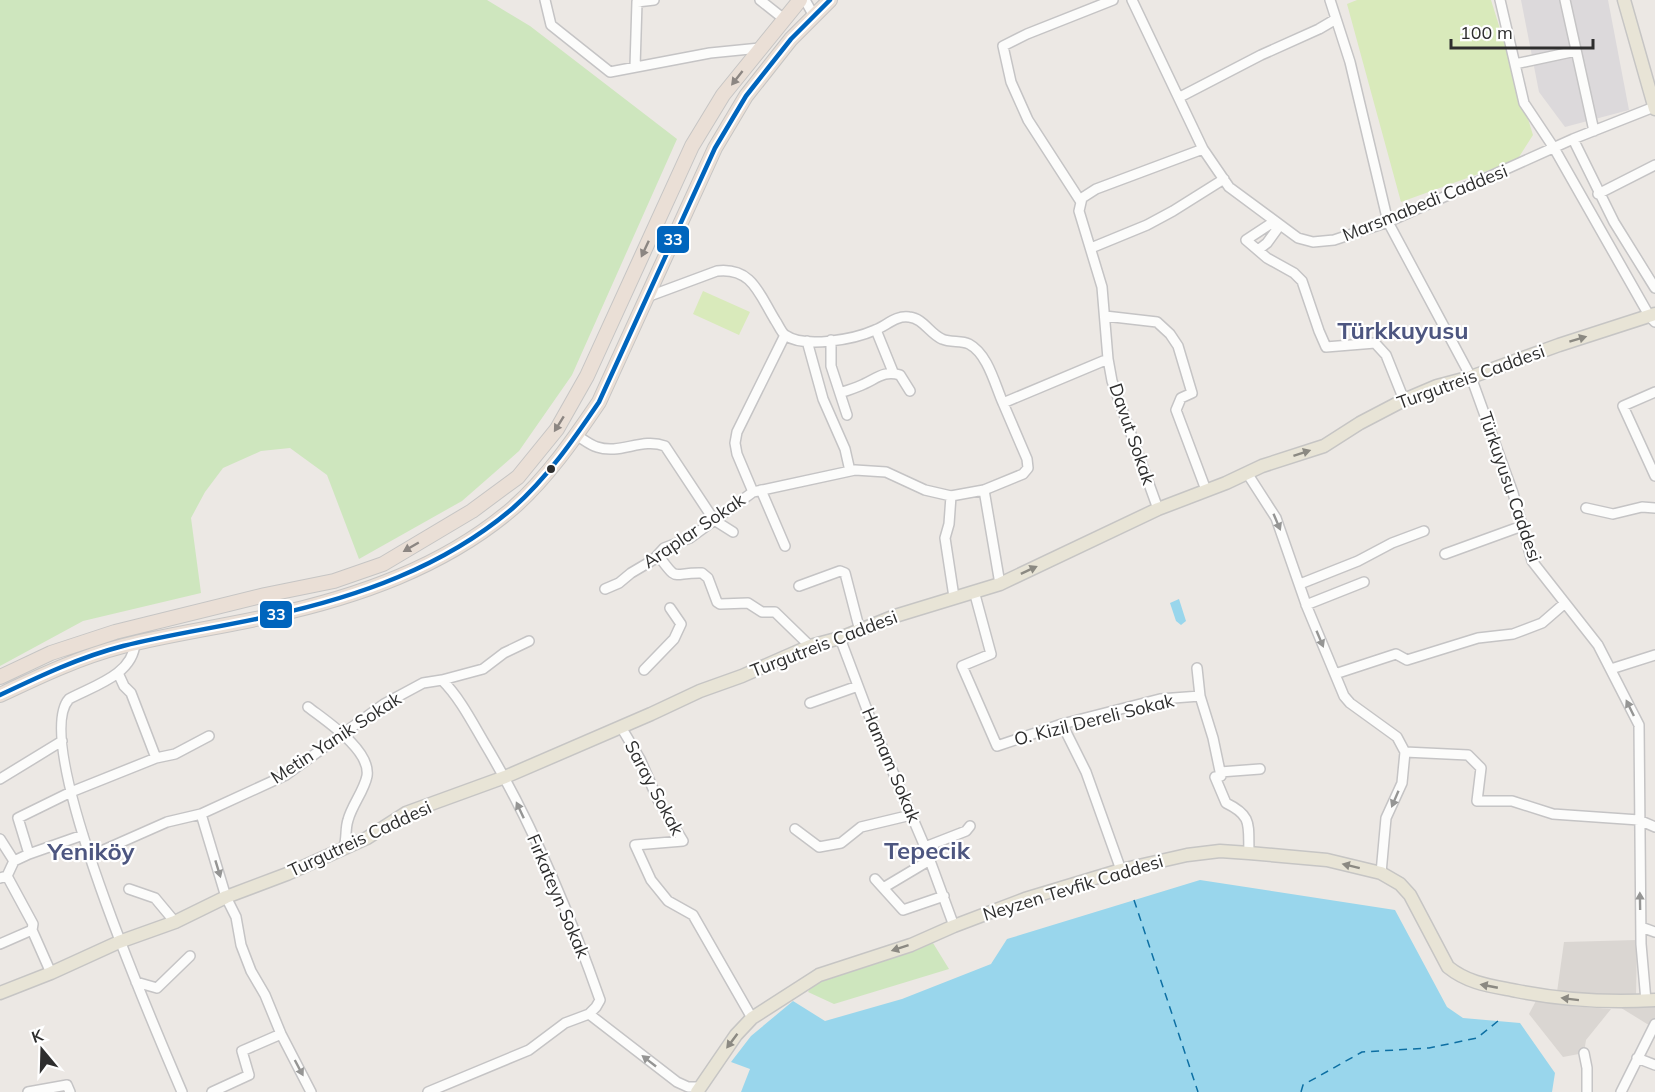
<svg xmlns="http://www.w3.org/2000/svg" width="1655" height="1092" font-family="Mulish,sans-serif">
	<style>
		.industrial { fill: #dcd9db }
		.green { fill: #cee6be }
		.pitch { fill: #d9eabb }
		.plaza { fill: #dad6d2 }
		.water { fill: #99d6ec }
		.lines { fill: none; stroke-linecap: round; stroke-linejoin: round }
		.ferry { stroke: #0d6fa3; stroke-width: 1.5; stroke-dasharray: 8 6; stroke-linecap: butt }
		.minor-casing { stroke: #c5c4c5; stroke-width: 12 }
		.major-casing { stroke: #c6c5c4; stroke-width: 15 }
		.highway-casing { stroke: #c6c5c4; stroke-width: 16 }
		.minor { stroke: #fcfcfb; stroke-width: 9 }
		.major { stroke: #e8e4d6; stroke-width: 12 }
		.highway { stroke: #eadfd6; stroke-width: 14 }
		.bus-1-casing { stroke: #fff; stroke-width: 9 }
		.bus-1 { stroke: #0065bd; stroke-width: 4.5 }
		.oneway { fill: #8c8682 }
		.oneway2 { fill: #8b8982 }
		.oneway3 { fill: #959594 }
		.bus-dot { fill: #2e2e2e; stroke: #fff; stroke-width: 2 }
		.labels { text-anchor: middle; stroke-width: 4.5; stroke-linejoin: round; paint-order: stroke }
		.street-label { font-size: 18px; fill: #2e2e2e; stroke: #fff }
		.district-label { font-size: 24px; font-weight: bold; fill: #4d5680; stroke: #fff }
		.line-badge { stroke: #fff; stroke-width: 2 }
		.badge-label { font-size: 16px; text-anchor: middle; font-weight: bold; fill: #fff }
	</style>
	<rect width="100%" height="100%" fill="#ece8e4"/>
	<path class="industrial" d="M1521 0H1608L1629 110 1565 127 1539 92Z"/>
	<path class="green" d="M0 0H487L530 26 677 139 572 375 519 451 462 501 359 559 327 475 290 448 261 451 223 468 205 492 191 518 201 593 83 621 0 666Z
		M933 943 949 969 834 1004 808 992 812 985Z"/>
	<path class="pitch" d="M1357 0H1491L1533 135 1517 160 1401 202 1347 4Z
		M703 291 750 312 739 335 693 314Z"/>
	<path class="plaza" d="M1637 940 1636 998 1557 992 1564 942Z
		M1537 999 1571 1006 1611 1009 1586 1040 1584 1053 1563 1057 1529 1014Z
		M1655 1003V1019L1652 1027 1618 1006Z"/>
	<path class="water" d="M1179 599 1186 621 1181 625 1176 621 1170 603Z
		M1200 880 1395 910 1447 1007 1463 1018 1520 1023 1555 1073 1552 1092H741L750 1069 731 1062 751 1036 793 1001 825 1021 902 999 991 964 1007 939Z"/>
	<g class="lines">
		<path class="ferry" d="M1134 900 1198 1092
			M1301 1092 1303 1085 1362 1052 1429 1048 1477 1038 1498 1021"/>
		<g class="minor-casing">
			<path id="minor" d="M545 0 551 25 610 72 710 53 760 48
				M760 0 784 19
				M805 0 814 16
				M1132 0 1203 149
				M1330 0 1350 62 1388 222 1471 377 1513 493 1532 561 1598 645 1639 725 1641 944 1646 1001
				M1500 0 1524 103 1554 148 1650 317 1655 322
				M1565 0 1594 131
				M1515 64 1576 51
				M635 67 637 2 654 0
				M1180 97 1261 55 1319 29 1336 19
				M1573 139 1614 222 1655 288
				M1598 194 1655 165
				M1081 202 1028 120 1011 82 1003 46 1027 34 1113 0
				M1275 221 1246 240 1267 258 1294 273 1302 281 1319 331 1326 347 1375 343 1386 355 1404 400
				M1091 248 1147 225 1173 211 1224 179
				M1258 250 1267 243 1280 225
				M647 297 717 271C752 267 759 294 775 320 778 324 781 332 785 335 805 349 855 339 875 330 886 326 896 315 909 317 923 318 930 334 942 339 951 343 961 340 969 344 988 354 995 385 1003 403L1108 359 1102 287 1079 211 1082 198 1096 189 1203 149 1229 187 1298 238 1313 242 1334 240 1388 222 1573 139 1654 107
				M1105 316 1157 322 1170 334 1178 346 1192 393 1181 398 1176 410 1206 490
				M876 330 893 372
				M831 340V366L847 415
				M807 341 823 399 845 449 850 471
				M1108 359 1112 381 1158 509
				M1655 392 1623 406 1655 476
				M840 393C848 390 856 388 864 384 877 378 885 370 900 375L910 391
				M576 435C583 439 590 445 597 447 620 455 642 437 665 446L714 520 733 532
				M1247 473 1276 518 1307 607 1344 696 1350 703 1397 737 1405 752 1402 783 1386 818 1381 873
				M761 490 785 546
				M984 490 1000 584
				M753 492 737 454 735 443 737 432 785 335
				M951 496 949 524 945 538 954 597
				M1586 508 1613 514 1642 507 1655 508
				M1445 554 1522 526
				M658 555C679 584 671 572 702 573L708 578 717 602 720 604 748 603 762 612H775L810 646
				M1300 584 1358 561 1392 543 1424 531
				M799 586 840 571 845 573 860 631
				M605 589 619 583 631 573 653 560 664 548 690 538 753 492 855 470 886 472 925 490 951 496 984 490 1023 474 1028 468 1027 459 1003 403
				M974 591 991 654 962 666 997 746 1062 724 1160 699 1200 696 1197 668
				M1306 605 1364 582
				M840 638 872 723 925 847 954 926
				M135 643C133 675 93 686 69 699 29 743 158 1035 182 1092
				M1611 669 1655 655
				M644 670 674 639 681 624 670 608
				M118 673 124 686 131 693 156 758 175 754 209 736
				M1335 674 1396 654 1407 660 1478 638 1513 634 1542 623 1565 603
				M442 680 483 669 504 653 529 641
				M1200 696 1213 738 1221 776 1215 777 1226 803C1253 816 1248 825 1249 853
				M810 703 858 686
				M308 707C326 721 371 750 367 776 364 791 352 805 348 820 345 829 347 838 344 847
				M1062 724 1086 772 1121 870
				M621 727 640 759 658 800 683 841 635 845 651 880 668 901 693 915 752 1018
				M1405 752 1468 755 1481 768 1477 801H1512L1553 814 1639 820 1655 827
				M1220 772 1260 769
				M0 779 62 741
				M201 814 226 897 236 917 241 945 251 971 265 995 281 1034 311 1092
				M795 829 819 847 841 843 861 827 911 815
				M0 839 14 861
				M925 847 966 831 970 826
				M29 854 18 818 71 792 156 758
				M90 856 167 822 201 814 286 775 384 704 423 683 442 680C460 698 472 722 485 744 533 824 569 912 600 1000L596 1007 589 1014 677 1082 688 1087H699
				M7 876 33 924 32 930 51 973
				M0 878 7 876 14 861 29 854 83 835
				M875 879 903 910 944 896
				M883 888 930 860
				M129 889 155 898 175 922
				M1641 927 1655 932
				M0 944 32 930
				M136 982 157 988 190 956
				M1584 1053 1587 1068V1092
				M1637 1058 1655 1065
				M28 1092 67 1085 70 1092
				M212 1092 249 1075 242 1051 281 1034
				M428 1092 529 1050 565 1023 589 1014
				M1621 1092 1655 1024"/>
		</g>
		<g class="major-casing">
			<path id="major" d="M1624 0 1655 109
				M0 993 51 973 119 942 175 922 226 897 287 874 367 838 406 813 505 777 651 714 700 691 742 676 810 646 840 638 895 616 1000 584 1158 509 1226 483 1262 466 1324 446 1360 423 1404 400 1437 386 1471 377 1559 345 1655 314
				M697 1092 736 1035 752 1018 819 975 911 945 954 926 1025 899 1121 870 1187 855 1220 851 1249 853 1327 860 1381 873 1400 884 1410 895 1448 967C1469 984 1492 986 1517 991 1563 1000 1608 1003 1655 1000"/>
		</g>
		<g class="highway-casing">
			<path id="highway" d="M0 677 51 653 115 632 265 595 334 581 383 564 472 511 518 477 557 429 587 376 692 146 723 95 800 0
				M0 695C40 676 80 657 123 646 171 634 221 627 270 616 357 597 444 567 513 508 547 478 574 439 599 402L715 148 746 96 791 39 830 0"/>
		</g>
		<use href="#minor" class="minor"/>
		<use href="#major" class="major"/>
		<use href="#highway" class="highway"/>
		<g class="bus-1-casing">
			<path id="bus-1" d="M0 695C40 676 80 657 123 646 171 634 221 627 270 616 357 597 444 567 513 508 547 478 574 439 599 402L715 148 746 96 791 39 830 0"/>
		</g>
		<use href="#bus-1" class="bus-1"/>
	</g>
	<defs><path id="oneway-solid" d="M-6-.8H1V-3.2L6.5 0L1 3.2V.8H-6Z" transform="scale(1.5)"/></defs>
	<g class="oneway">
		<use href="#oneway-solid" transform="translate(737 78) rotate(128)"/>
		<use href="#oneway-solid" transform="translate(645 249) rotate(115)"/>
		<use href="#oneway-solid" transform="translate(559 424) rotate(122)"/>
		<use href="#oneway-solid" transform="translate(411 547) rotate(150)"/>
	</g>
	<g class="oneway2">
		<use href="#oneway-solid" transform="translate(1578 339) rotate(-17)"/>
		<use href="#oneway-solid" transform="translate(1302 453) rotate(-18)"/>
		<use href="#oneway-solid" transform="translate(1029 570) rotate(-25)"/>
		<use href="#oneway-solid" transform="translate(1351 866) rotate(-166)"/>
		<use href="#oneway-solid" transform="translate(900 948) rotate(162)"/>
		<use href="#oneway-solid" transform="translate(1489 986) rotate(-169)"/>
		<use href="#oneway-solid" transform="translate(1570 999) rotate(-173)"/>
		<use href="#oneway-solid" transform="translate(732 1041) rotate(127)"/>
	</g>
	<g class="oneway3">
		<use href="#oneway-solid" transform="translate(1277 522) rotate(67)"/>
		<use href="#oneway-solid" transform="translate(1320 639) rotate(67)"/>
		<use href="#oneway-solid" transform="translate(1630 708) rotate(-116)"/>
		<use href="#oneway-solid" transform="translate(1395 799) rotate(113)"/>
		<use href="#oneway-solid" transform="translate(520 810) rotate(-115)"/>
		<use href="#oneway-solid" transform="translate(218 869) rotate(73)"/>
		<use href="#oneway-solid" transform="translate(1640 901) rotate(-91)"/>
		<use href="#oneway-solid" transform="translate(649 1061) rotate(-142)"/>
		<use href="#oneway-solid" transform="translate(299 1068) rotate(62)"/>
	</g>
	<circle class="bus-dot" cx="551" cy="469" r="5"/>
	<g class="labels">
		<g class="street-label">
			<text transform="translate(1425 203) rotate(-22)" y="6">Marsmabedi Caddesi</text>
			<text transform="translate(1471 377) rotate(-20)" y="6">Turgutreis Caddesi</text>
			<text transform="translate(1132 434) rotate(71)" y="6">Davut Sokak</text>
			<text transform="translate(1510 487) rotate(71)" y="6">Türkuyusu Caddesi</text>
			<text transform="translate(694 531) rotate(-34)" y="6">Araplar Sokak</text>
			<text transform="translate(824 644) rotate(-21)" y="6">Turgutreis Caddesi</text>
			<text transform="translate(1094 720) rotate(-14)" y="6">O. Kizil Dereli Sokak</text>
			<text transform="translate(336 738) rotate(-33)" y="6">Metin Yanik Sokak</text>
			<text transform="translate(891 765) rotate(67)" y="6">Hamam Sokak</text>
			<text transform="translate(654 788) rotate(62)" y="6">Saray Sokak</text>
			<text transform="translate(360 839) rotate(-25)" y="6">Turgutreis Caddesi</text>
			<text transform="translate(1073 888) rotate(-17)" y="6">Neyzen Tevfik Caddesi</text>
			<text transform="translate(558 896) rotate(67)" y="6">Fırkateyn Sokak</text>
		</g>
		<g class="district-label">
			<text x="1403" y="339">Türkkuyusu</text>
			<text x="927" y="859">Tepecik</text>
			<text x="91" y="860">Yeniköy</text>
		</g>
	</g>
	<g class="line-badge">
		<rect x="656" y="225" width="34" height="29" rx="6" fill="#0065bd"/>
		<rect x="259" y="600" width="34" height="29" rx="6" fill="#0065bd"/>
	</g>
	<g class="badge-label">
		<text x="673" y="245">33</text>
		<text x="276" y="620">33</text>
	</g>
	<g transform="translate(42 1050) rotate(341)" stroke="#ffffff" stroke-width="4.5" paint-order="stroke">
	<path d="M0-4.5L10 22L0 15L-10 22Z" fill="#2e2e2e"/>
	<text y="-9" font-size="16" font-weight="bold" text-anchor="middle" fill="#2e2e2e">K</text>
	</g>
	<path d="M1451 39v9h142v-9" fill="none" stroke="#2e2e2e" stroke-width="3"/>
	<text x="1460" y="39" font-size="18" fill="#2e2e2e" stroke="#ffffff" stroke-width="4.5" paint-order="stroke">100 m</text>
</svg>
